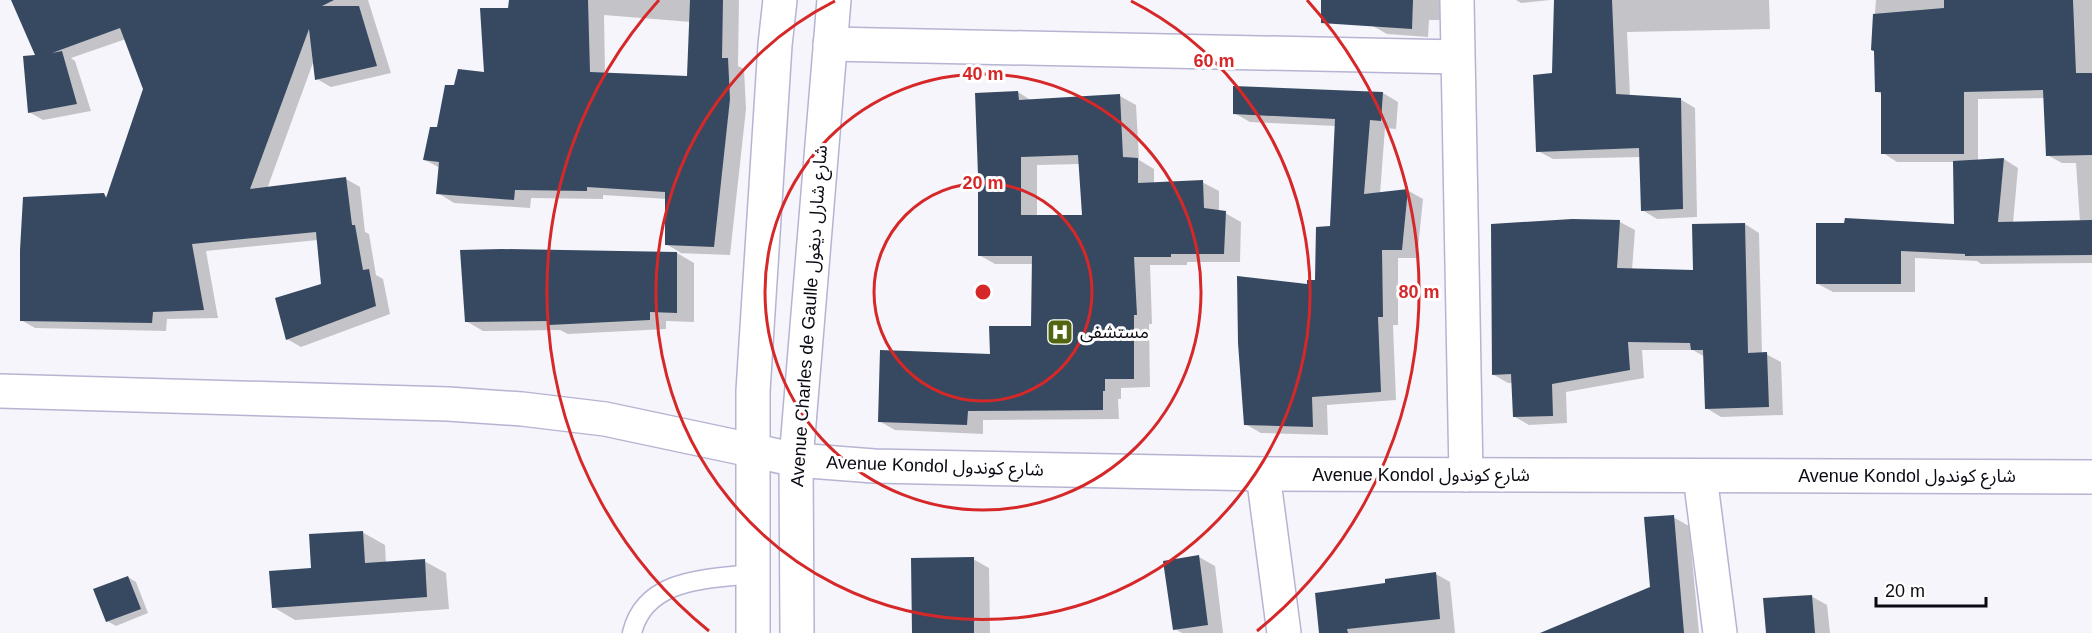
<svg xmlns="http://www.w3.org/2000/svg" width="2092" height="633" font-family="Arial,'Noto Sans Arabic',sans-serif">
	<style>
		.shadow { fill: #0003; fill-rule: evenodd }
		.building { fill: #364961; fill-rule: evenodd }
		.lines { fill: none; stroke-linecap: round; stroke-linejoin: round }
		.service-casing { stroke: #b5b4d3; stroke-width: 21 }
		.minor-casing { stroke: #b5b4d3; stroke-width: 36 }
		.tertiary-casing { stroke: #b5b4d3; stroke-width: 36 }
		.primary-casing { stroke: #b5b4d3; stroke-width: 36 }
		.service { stroke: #fff; stroke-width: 18 }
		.minor { stroke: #fff; stroke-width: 33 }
		.tertiary { stroke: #fff; stroke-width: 33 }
		.primary { stroke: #fff; stroke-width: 33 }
		.ring { fill: none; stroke: #d62828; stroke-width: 3 }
		.labels { text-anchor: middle; stroke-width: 6; stroke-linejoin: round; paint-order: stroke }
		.street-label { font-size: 18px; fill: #0b0a14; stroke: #fff }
		.poi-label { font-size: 18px; fill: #0b0a14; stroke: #fff; text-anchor: start }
		.centre { fill: #d62828; stroke: #fff; stroke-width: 3 }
		.ring-label { font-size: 18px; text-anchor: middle; font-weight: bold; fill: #d62828; stroke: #fff; stroke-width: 6; stroke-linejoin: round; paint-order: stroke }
	</style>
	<rect width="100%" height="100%" fill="#f5f5fb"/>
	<path class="shadow" d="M13 0H368L391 73 331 87 317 79 314 60 267 189 346 179 360 187 365 232 369 234 376 275 383 279 390 314 301 347 287 339 323 285 318 240 206 251 218 318 167 319 166 331 35 328 21 320 104 195 108 197 145 89 126 39 71 58 75 61 91 111 43 120 29 112 38 56Z
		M510 0H739L738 66 744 69 746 109 730 255 677 253 694 263V322L666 321V329L568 334 560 330 483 331 466 321 462 252 681 253 666 244 667 199 603 195V199L531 198 530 208 454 203 438 193 440 168 425 160 455 87 486 74 510 10ZM604 15 691 22 688 78 605 74Z
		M1372 0H1440V20H1429L1428 37 1387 34 1371 25Z
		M1516 0H1550L1521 3Z
		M1556 0H1769L1770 29 1627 32 1630 96 1680 99 1695 108 1697 217 1657 219 1642 210 1640 157 1553 159 1538 151 1554 75Z
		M1876 0H2092V263L1981 264 1977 261 1915 258V292H1833L1818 284 1956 226 1954 162H1897L1883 153V95L1876 91 1875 51 1872 50ZM2045 98 2047 155 2062 163H2076L2080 222 2013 223 2018 168 2004 159 1978 161V99Z
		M1234 88 1383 93 1398 102 1396 129 1385 128 1380 194 1407 190 1423 199 1417 258H1398V325H1393L1396 400 1327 405 1328 435 1261 433 1245 424 1308 286 1317 281 1331 228 1336 126 1250 122 1234 113Z
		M1018 92 1032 101 1120 96 1136 105 1139 160 1154 169V184L1202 182 1219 191V212L1225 213 1241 222 1240 262H1187V265H1150L1152 324H1149L1150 387 1121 388V399H1118L1119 419 983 420V434L895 430 879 421 991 355 1033 327V264H995L979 255ZM1080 164 1084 216 1037 217V165Z
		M1572 221 1620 222 1635 230 1632 270 1694 272 1745 224 1759 233 1762 354H1766L1781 362 1783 415 1721 417 1706 408 1705 357 1693 350H1642L1644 378 1566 392 1567 423 1529 425 1515 417 1513 383H1508L1494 375Z
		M1673 517 1689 526 1699 633H1567L1652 588Z
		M362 532 385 545 386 563 424 561 446 573 449 609 295 620 273 607Z
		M1199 557 1215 566 1223 633H1182L1175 629Z
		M973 559 989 568 990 633H914Z
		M1436 574 1450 582 1455 633H1321L1387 585Z
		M128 577 136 582 148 613 116 626 107 621Z
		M1811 596 1827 605 1830 633H1767Z"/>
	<path class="building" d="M11 0H334L322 6H359L377 66 315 80 309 29 250 189 346 177 352 225H355L363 270 369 269 376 306 286 340 275 298 321 284 316 232 192 244 204 310 153 312 152 323 20 321V250L23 197 104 193 106 198 143 89 120 28 52 53 62 51 77 104 28 113 23 56 35 55Z
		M509 0H588L590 72 687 76 690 0H723L722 58H728L730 99 714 247 665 245V192L587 187V191L515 190 514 200 436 194 439 162 423 160 430 127H437L445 85H454L458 69 484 72 480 8H508Z
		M1321 0H1413L1412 29 1321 23Z
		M1554 0H1612L1616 94 1681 98 1683 209 1641 211 1639 148 1536 152 1533 75 1552 73Z
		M1944 0H2073L2076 73H2092V155L2046 156 2043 90 1964 92V154H1881V92H1875L1874 51 1871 50 1873 14 1944 8Z
		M1233 86 1383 92 1381 121 1370 120 1364 194 1408 189 1402 250H1382L1383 317H1378L1381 392 1312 397 1313 427 1244 425 1238 343 1237 276 1307 284V280H1315L1316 227 1330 226 1335 119 1233 114Z
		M1018 91 1019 100 1120 94 1123 157 1138 158V183L1203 180 1204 208 1226 211 1224 254H1171V257H1134L1137 315H1134V379H1105V391H1103V410L968 411 967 425 878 422 880 350 990 354 989 326H1031L1032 256H978V175L975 93ZM1078 155 1082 215H1021V157Z
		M2004 158 1998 222 2092 220V255L1965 256V254L1901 251V284H1816V223H1844L1845 218 1954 224 1953 161Z
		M1572 219 1620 220 1617 268 1693 270 1692 224 1745 223 1748 353 1767 352 1769 407 1705 409 1703 350H1691L1690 343 1628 342 1630 370 1552 384 1553 416 1513 417 1511 374 1492 375 1491 224Z
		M502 249 677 252V313L650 312V320L549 325V321L465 322 460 250Z
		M1674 515 1684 633H1540L1650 587 1644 517Z
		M363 531 365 563 425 559 427 597 272 608 269 571 311 568 309 534Z
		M1199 555 1208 625 1173 630 1163 561Z
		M974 557V633H912L911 558Z
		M1436 572 1440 619 1347 629 1348 633H1319L1315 593 1385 583V579Z
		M128 576 141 609 106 622 93 589Z
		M1812 595 1815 633H1766L1763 598Z"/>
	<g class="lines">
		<g class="service-casing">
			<path id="service" d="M632 633C645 578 707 579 753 574"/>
		</g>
		<g class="minor-casing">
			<path id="minor" d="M1457 0 1466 475
				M830 44 1458 57
				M0 391 448 404 522 409 605 419 751 450
				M1263 474 1284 633
				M1700 476 1720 633"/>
		</g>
		<g class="tertiary-casing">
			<path id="tertiary" d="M751 450 796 460 874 466 1263 474 2092 477"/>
		</g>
		<g class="primary-casing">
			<path id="primary" d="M753 633V391L775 45 780 0
				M797 633 796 460 834 0"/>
		</g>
		<use href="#service" class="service"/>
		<use href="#minor" class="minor"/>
		<use href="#tertiary" class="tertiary"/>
		<use href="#primary" class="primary"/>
	</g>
	<g class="ring">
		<circle cx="983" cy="292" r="109"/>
		<circle cx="983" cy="292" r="218"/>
		<path d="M1131 1A327 327 0 1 1 835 1"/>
		<path d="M709 631A436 436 0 0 1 659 0M1307 0A436 436 0 0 1 1257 631"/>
	</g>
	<defs>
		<g id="hospital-square" transform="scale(1.35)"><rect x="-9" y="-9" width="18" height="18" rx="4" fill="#526612" stroke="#fff"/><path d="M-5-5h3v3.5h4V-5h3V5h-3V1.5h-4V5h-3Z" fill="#fff"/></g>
	</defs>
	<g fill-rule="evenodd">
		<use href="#hospital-square" x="1060" y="332"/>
	</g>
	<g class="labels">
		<g class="street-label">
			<text transform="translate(809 316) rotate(-86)" y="6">Avenue Charles de Gaulle شارع شارل ديغول</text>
			<text transform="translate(935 466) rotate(2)" y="6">Avenue Kondol شارع كوندول</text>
			<text x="1421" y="481">Avenue Kondol شارع كوندول</text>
			<text x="1907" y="482">Avenue Kondol شارع كوندول</text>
		</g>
		<g class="poi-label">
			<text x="1080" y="338">مستشفى</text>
		</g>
	</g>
	<circle cx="983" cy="292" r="9" class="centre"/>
	<g class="ring-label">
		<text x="1214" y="67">60 m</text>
		<text x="983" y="80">40 m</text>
		<text x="983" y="189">20 m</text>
		<text x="1419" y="298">80 m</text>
	</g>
	<path d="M1876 597v9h110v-9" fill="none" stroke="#0b0a14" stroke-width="3"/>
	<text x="1885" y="597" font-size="18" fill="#0b0a14" stroke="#ffffff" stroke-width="4.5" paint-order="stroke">20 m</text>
</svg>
